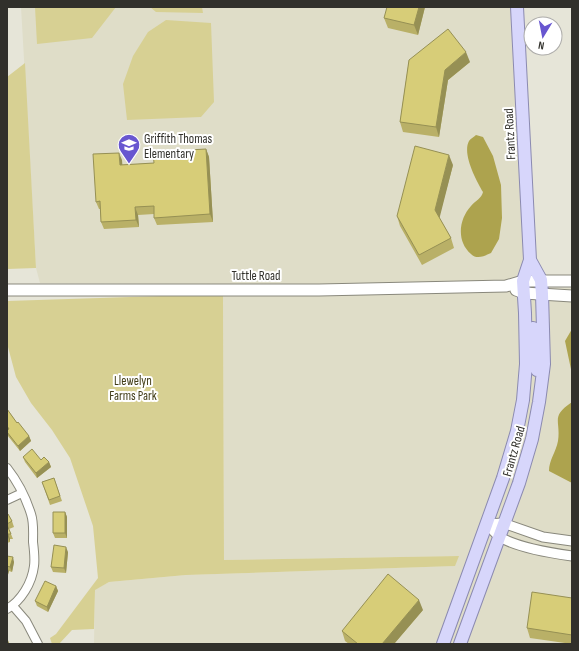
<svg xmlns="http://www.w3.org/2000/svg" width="579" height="651" font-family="'Sofia Sans Condensed',sans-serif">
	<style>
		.built { fill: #dfddc8 }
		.green { fill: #d7d093 }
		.water { fill: #ada34e }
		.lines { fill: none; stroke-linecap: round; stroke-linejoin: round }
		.minor-casing { stroke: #89887c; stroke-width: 10 }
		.tertiary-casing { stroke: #89887c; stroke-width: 11 }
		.secondary-casing { stroke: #89887c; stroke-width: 13 }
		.primary-casing { stroke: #8b8ab0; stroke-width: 14 }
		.minor { stroke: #fff; stroke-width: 8 }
		.tertiary { stroke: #fff; stroke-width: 9 }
		.secondary { stroke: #fff; stroke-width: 11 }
		.primary { stroke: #d7d6fb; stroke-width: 12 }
		.wall { fill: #b9b067 }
		.shaded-wall { fill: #969054 }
		.building { fill: #d7cd78; stroke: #969054 }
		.labels { text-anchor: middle; stroke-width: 4; stroke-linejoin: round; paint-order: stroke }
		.street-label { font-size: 13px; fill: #31302b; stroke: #fff }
		.poi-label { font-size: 13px; fill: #31302b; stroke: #fff; text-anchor: start }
		.park-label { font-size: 13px; fill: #413c17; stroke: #fff }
	</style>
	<rect width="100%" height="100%" fill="#e6e5d8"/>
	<path class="built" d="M21 7H521L534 288H572V644H94L95 589 109 582 186 575 454 566 458 556 224 560 223 284 40 283 36 268Z"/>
	<path class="green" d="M35 7H116L92 38 37 44Z
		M150 7H202L203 13 156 12Z
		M166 20 211 23 214 102 201 117 127 120 123 84 133 56 148 32Z
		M25 63 36 268 7 269V77Z
		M223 294 224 560 459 556 455 566 186 575 109 582 95 590 94 629 72 630 59 644H52L50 638 56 634 98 578 93 526 70 458 52 430 31 403 16 377 8 347 7 301Z"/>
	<path class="water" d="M476 135 483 137 493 156 501 185 502 218 499 239 491 253C484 256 477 260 471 254 456 241 459 219 471 206 475 201 482 198 483 192 476 180 462 154 469 141 470 139 474 137 476 135Z
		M572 329V374L565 341Z
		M572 402V483L549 471C549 460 556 452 558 441 561 420 550 417 572 402Z"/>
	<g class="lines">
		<g class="minor-casing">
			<path id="minor" d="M7 468C18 482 26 498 31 514 34 523 33 533 33 542 34 550 35 559 34 566 32 583 21 601 7 609
				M7 500 22 493
				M13 606 26 621 38 644"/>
		</g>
		<g class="tertiary-casing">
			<path id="tertiary" d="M487 524C491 528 495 534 500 537 518 548 551 553 572 556
				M487 524 503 523 543 537 572 541"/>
		</g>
		<g class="secondary-casing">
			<path id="secondary" d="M7 290H319L506 286 523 281H572
				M516 290 524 293 572 296"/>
		</g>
		<g class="primary-casing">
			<path id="primary" d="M533 328 537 370
				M443 644 503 478 517 431 523 400 526 364 525 313 523 281 530 260 517 7
				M460 644 519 483 532 439 539 402 544 364 542 294 541 280 530 260"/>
		</g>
		<use href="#minor" class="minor"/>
		<use href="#tertiary" class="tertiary"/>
		<use href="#secondary" class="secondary"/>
		<use href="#primary" class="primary"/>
	</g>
	<path class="wall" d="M425 7 418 35 388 28 384 18Z
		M409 60 470 62 448 80 439 137 403 132 400 122Z
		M206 149 209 157 213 222 157 225 154 218V214L138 215 139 227 104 229 101 222 100 209H99L96 202 122 160V165L154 163Z
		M453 165 439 217 451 238 454 248 422 265 400 226 397 216Z
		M7 409 17 423 29 436 31 441 20 451 8 436 7 434V430H8L7 428Z
		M23 457 41 460 49 462 51 467 37 478 25 462Z
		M54 478 62 501 50 505 42 482Z
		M65 512 67 517V538H55L53 533Z
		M7 514 12 521 14 527 9 529 13 539H10V542L7 543Z
		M68 552 66 573 53 572 51 567Z
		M7 556 14 562 12 572 9 571 7 578Z
		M56 586 58 591 48 612 37 606 35 601Z
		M572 598V644L530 638 527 628Z
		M423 610 394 644H349L345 641 342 631Z"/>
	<path class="shaded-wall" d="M419 7H425L418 35 414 25Z
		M466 52 470 62 448 80 439 137 436 127 445 70Z
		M206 149 209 157 213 222 210 214Z
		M119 153 122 160 123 173 120 165Z
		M449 155 453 165 439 220 435 210Z
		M135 207 138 215 139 227 136 220Z
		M29 436 31 441 20 451 18 446Z
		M49 462 51 467 37 478 36 473Z
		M65 512 67 517V538L65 533Z
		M8 534 10 539V542L8 537Z
		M66 547 68 552 66 573 64 568Z
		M13 557 14 562 12 572 10 567Z
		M7 567 9 571 7 578Z
		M56 586 58 591 48 612 47 607Z
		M419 600 423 610 394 644H382Z"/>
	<path class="building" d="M387 7H419L414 25 384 18Z
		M448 29 466 52 445 70 436 127 400 122 409 60Z
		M415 146 449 155 435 210 451 238 419 255 397 216Z
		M206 149 210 214 154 218V206L135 207 136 220 101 222 100 201 96 202 93 154 119 153 120 165 154 163 153 152Z
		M7 409 17 423 18 422 29 436 18 446 7 432V430L9 429 7 426Z
		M32 449 41 460 44 457 49 462 36 473 23 457Z
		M54 478 60 496 49 500 42 482Z
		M53 512H65V533H53Z
		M7 514H8L12 521 7 524Z
		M7 525 11 534H8V537H7Z
		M54 545 66 547 64 568 51 567Z
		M7 556 13 557 10 567 7 566Z
		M388 574 419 600 382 644H358L342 631Z
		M45 581 56 586 47 607 35 601Z
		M532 592 572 598V635L527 628Z
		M7 639 9 644H7Z"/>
	<defs>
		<g id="school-pin" transform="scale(1.15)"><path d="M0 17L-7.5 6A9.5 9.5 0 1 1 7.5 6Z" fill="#6856d0" stroke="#fff"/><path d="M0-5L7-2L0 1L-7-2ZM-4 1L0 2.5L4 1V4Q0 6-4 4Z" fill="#fff"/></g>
	</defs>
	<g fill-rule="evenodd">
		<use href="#school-pin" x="129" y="145"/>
	</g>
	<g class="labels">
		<g class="street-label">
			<text transform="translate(509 134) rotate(-93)" y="5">Frantz Road</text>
			<text x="256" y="280">Tuttle Road</text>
			<text transform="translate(513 451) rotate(-74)" y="5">Frantz Road</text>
		</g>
		<g class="poi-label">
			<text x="144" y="143">Griffith Thomas<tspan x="144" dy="15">Elementary</tspan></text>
		</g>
		<g class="park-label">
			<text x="133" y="385">Llewelyn<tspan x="133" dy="15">Farms Park</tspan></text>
		</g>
	</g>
	<rect width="579" height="651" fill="none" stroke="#31302b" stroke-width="16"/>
	<g transform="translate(543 36) rotate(190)"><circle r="19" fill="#ffffff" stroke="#adacaa"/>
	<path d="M0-3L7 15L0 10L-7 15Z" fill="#6856d0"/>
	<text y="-6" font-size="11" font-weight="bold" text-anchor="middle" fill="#31302b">N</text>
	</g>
</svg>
